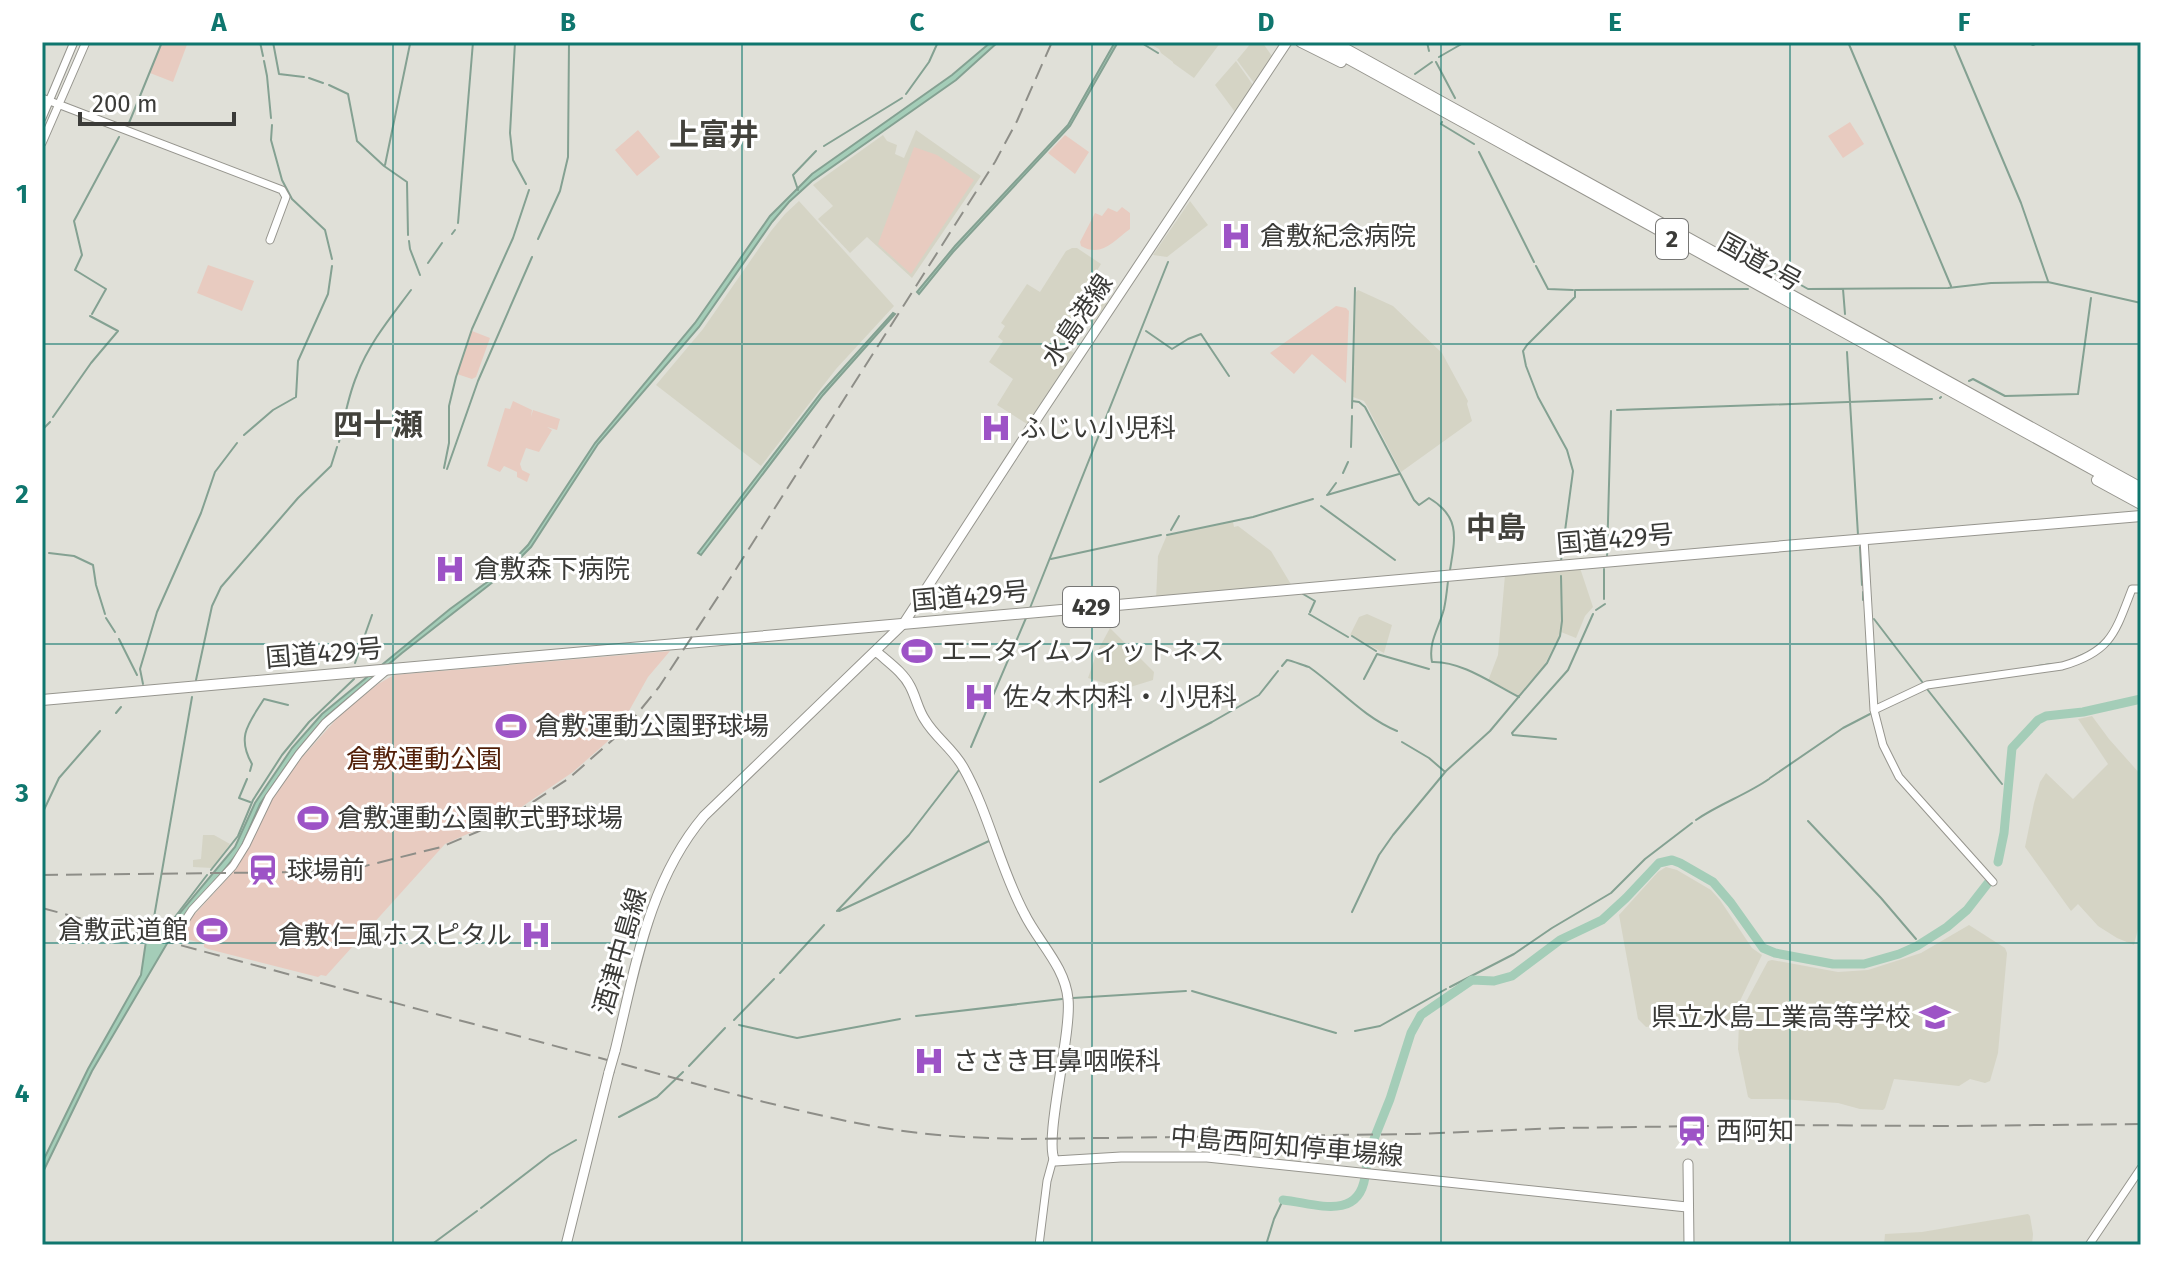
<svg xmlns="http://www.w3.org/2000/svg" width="2183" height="1287" font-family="'Fira Sans','Noto Sans JP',sans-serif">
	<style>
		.built { fill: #d5d4c5 }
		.green { fill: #e8cbc0 }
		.water { fill: #a4cdb8; stroke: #84a192; stroke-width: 2 }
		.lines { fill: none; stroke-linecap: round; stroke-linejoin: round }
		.stream { stroke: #84a192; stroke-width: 2 }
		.river { stroke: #a4cdb8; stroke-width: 9 }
		.minor-casing { stroke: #96958e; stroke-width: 9 }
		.major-casing { stroke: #96958e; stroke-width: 11 }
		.highway-casing { stroke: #96958e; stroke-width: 12 }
		.minor { stroke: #fff; stroke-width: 7 }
		.major { stroke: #fff; stroke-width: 9 }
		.highway { stroke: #fff; stroke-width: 10 }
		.rail { stroke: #8e8e88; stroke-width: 2; stroke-dasharray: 16 8; stroke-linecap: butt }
		.major-bridge-casing { stroke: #96958e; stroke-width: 11; stroke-linecap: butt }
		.major-bridge { stroke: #fff; stroke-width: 9 }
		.grid { fill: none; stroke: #0f766e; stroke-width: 2; stroke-opacity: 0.55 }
		.labels { text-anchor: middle; stroke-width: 6; stroke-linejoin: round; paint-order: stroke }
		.shield { fill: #fff; stroke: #767674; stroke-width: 2 }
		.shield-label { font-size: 24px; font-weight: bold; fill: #3b3b38 }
		.poi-label { font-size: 26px; fill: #3b3b38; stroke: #fff; text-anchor: start }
		.street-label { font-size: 26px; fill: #3b3b38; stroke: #fff }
		.park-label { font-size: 26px; fill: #521f08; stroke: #fff }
		.quarter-label { font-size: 30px; font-weight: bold; fill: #43423c; stroke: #fff }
		.neatline { fill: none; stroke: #0f766e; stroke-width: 3 }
		.grid-label { font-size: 26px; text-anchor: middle; font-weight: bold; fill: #0f766e }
	</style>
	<rect width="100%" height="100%" fill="#e0e0d8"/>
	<path class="built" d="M1146 42H1221L1194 78 1173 63V62L1161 53 1159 49Z
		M1252 42H1262L1272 56 1254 83 1237 60Z
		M1236 61 1253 85 1235 112 1215 85Z
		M916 130 981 176 912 278 867 237 850 253 818 219 833 206 813 185 883 135 887 141 897 145 895 154 904 158Z
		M799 201 894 306 836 369 761 466 656 385 703 329 771 231 785 214Z
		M1190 201 1208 225 1167 257 1153 255Z
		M1072 248H1077L1101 264 1086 288 1107 303 1092 325 1073 314 1059 343 1074 353 1027 424 997 405 1013 379 989 362 1003 341 998 337 1005 326 1001 323 1027 284 1040 292 1066 251Z
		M1358 290 1393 306 1442 353 1468 401 1467 404 1472 421 1401 472 1367 406 1364 401 1353 397 1356 292Z
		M1233 522 1234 527 1238 526 1271 551 1292 586 1156 600 1158 556 1167 535Z
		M1580 568 1593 607 1585 616 1576 638 1561 632 1544 666 1520 696 1488 681 1498 655 1505 575Z
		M1367 614 1392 625 1384 653 1350 635 1359 617Z
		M1110 628 1154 672 1153 680 1124 689 1088 678 1097 652Z
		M2092 716 2109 739 2141 775V917L2134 945 2117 938 2098 926 2078 904 2071 911 2025 847 2034 803 2040 782 2046 773 2073 799 2108 764 2078 719Z
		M203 835H214L230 844 212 868 193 867V860L201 859Z
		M1666 867 1677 870 1711 890 1720 900 1752 948 1762 955 1738 1005 1734 1029 1661 1016 1658 1018 1659 1025 1646 1027 1638 1019 1619 915 1658 872Z
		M1969 925 2005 948 2007 953 1998 1053 1990 1081 1985 1083 1970 1079 1959 1086 1894 1079 1885 1108 1883 1110 1860 1109 1838 1103 1781 1099H1751L1748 1097 1738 1049 1739 1022 1746 1002 1768 961 1772 960 1838 972 1868 970 1921 953Z
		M2028 1214 2030 1216 2033 1234 2032 1245H1884L1885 1234 1922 1232Z"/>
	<path class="green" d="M162 42H188L173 82 150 73Z
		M1850 122 1864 144 1843 158 1828 136Z
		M638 130 660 157 637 176 615 150Z
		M1065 135 1089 152 1075 174 1048 153Z
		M914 147 937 155 974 180 911 274 878 244Z
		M1122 207 1130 213V229C1113 241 1102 258 1081 246L1080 242 1095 213 1102 216 1108 208 1117 212Z
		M208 265 254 281 242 311 197 293Z
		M1336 306 1346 308 1349 311 1346 383 1312 354 1294 374 1270 353Z
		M472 331 490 338 476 377 472 379 457 374Z
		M513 401 532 410 531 417 533 410 560 419 557 430 547 427 552 430 539 452 526 448 520 464 522 470 530 474 527 482 517 477V472L504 466 500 472 487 466 505 408 510 409Z
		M670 651 648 677 625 718 607 742 573 772 520 808 481 828 445 844 326 976 321 975 318 977 208 949 204 947V944L180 937 193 916 237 868 272 800 297 763 341 714 378 684 394 675Z"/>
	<path class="water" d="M991 42H998L956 80 812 181 789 202 772 222 699 327 598 444 531 547 507 571 402 653 326 717 296 752 260 804 240 850 172 935 92 1071 42 1174V1163L88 1069 141 975 146 941 151 927 168 931 174 920 235 847 255 803 292 748 322 714 450 609 505 569 528 545 595 443 695 323 770 216 812 174 952 75Z
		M1115 42H1118L1070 126 953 252 919 294 917 292 955 246 1068 125Z
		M893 313 895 314 823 395 701 555 698 553 821 393Z"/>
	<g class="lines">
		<path class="stream" d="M260 42 263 56
			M273 42 279 74 304 77
			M515 42 510 133 513 160 526 184
			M1140 42 1158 53
			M1427 42 1429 51
			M1848 42 1951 286
			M1953 42 2021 203 2048 281
			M2027 42 2033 45 2039 42
			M1439 57 1465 42
			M264 61 267 76 271 118
			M1436 62 1455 98
			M1415 74 1432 62
			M309 78 323 83
			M329 85 348 94 357 141 384 166 407 182 408 235
			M906 94 929 62 938 42
			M1442 122 1441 124 1474 144
			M129 123 162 42
			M272 125 271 140 282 180 292 199 325 230 332 259
			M824 146 902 98
			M1479 152 1534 262
			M385 165 410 44
			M798 190 793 175 816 151
			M458 223 473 42
			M452 234 455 230
			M538 239 560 191 568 157 569 42
			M409 241 410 249 420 275
			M428 263 442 243
			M1536 266 1548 289 1573 290
			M1773 274 1778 272 1808 289 1948 288 1991 283 2048 282 2141 303
			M1843 289 1845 314
			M92 314 106 289 75 270 82 255 74 221 119 137
			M1146 331 1172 349 1188 339 1201 334 1229 376
			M1847 352 1858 535
			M1969 381 1973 379 2005 396 2078 394 2091 298
			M1940 398 1941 397
			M1352 401 1359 402 1365 407 1414 500 1419 505 1429 498C1461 517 1455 538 1450 570
			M1352 408 1355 288
			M1617 410 1932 399
			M53 417 91 363 118 331 90 316
			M42 430 50 422
			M244 435 273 410 296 397 298 361 328 294 332 266
			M339 442C344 420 348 396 357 375 369 343 391 317 411 290
			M1351 447 1352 416
			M444 468 449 443V406L456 377 472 329 513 238 529 190
			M447 469 478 381 532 257
			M1343 473 1348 462
			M1328 494 1336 483
			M1327 495 1399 474
			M1321 506 1395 560
			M1171 530 1179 516
			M1167 535 1253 517 1313 499
			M1860 547 1862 585
			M49 553 74 556 93 565 96 585 105 614
			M1607 558 1611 411
			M1051 559 1161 535
			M1561 561 1573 471 1567 450 1538 397 1526 366 1523 351 1527 345 1575 297V290L1748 289
			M1448 581C1447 590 1446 600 1444 609 1439 628 1428 642 1432 662 1462 661 1493 684 1519 697
			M1863 592V600
			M1303 594 1315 601 1310 612
			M1604 599V569
			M1030 608 1168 262
			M1596 610 1605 604
			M1309 614 1348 637
			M106 618 115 632
			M1874 619 1923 683
			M1352 636 1376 651
			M119 639 137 675
			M2076 658 2089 652
			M355 663 372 615
			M1282 666 1287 660C1290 660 1305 666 1309 667 1339 688 1363 717 1397 731
			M2038 666 2051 664
			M1364 679 1377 654 1429 669
			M196 680 212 606 221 587 298 498 331 466 337 447
			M143 684 140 669 157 612 201 513 215 472 237 443
			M1927 689 2002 784
			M116 713 121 707
			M1556 739 1513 735 1512 733 1568 670 1593 614
			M1402 742 1429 758 1444 771
			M971 747 1026 618
			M250 771 252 764C236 736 249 723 264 699L288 705
			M1770 778 1843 728 1870 714
			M247 779 239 798 250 802
			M1100 782 1212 722 1259 695 1278 671
			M2008 787H2009
			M42 814 59 778 100 731
			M1696 820C1719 804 1746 795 1769 779
			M1808 821 1881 898 1916 939
			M211 870 238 836 253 800 282 755 309 722 354 679
			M837 911 909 835 959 770
			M839 911 989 841
			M1352 912 1379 855 1393 835 1446 771 1490 731 1547 663 1560 636 1562 621 1561 576
			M152 929 192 697
			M165 930 207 875
			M1917 945V946
			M780 973 824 925
			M1450 987 1514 954 1552 928 1611 893 1645 859 1692 823
			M1192 991 1336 1033
			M1073 998 1186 991
			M916 1016 1062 999
			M734 1020 774 979
			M739 1025 797 1038 900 1019
			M1355 1031 1380 1026 1446 989
			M689 1066 725 1028
			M619 1117 657 1097 683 1072
			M481 1208 550 1155 576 1140
			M431 1245 477 1211
			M1266 1245 1274 1219 1283 1200"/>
		<path class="river" d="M1998 862 2004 833 2012 748 2038 720 2046 716 2083 712 2141 699
			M1366 1170 1368 1154 1390 1099 1411 1033 1421 1015 1472 980 1494 981 1512 976 1560 940 1602 920 1626 898 1659 863 1672 860 1680 863 1713 882 1731 903 1763 948 1775 953 1833 964H1864L1899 954 1917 946 1947 927 1967 910 1988 883
			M1283 1200C1314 1203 1358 1222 1365 1177"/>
		<g class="minor-casing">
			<path id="minor" d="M42 98 282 190 286 197 270 240
				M42 118 74 42
				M42 143 86 42
				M1864 539 1874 710 1883 745 1899 777 1993 882
				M1874 710 1927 685 2062 666C2111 652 2115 633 2132 589H2141
				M173 939 192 910 233 866 246 845 269 797 299 754 325 723 386 671
				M1039 1245 1047 1181 1053 1159
				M2089 1245 2141 1168"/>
		</g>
		<g class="major-casing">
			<path id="major" d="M877 652C888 662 903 672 910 686 916 697 918 710 925 720 935 737 953 749 963 767 989 813 999 866 1024 913 1038 942 1065 966 1068 999 1072 1033 1043 1142 1055 1161L1121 1157H1207L1687 1207
				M615 1051C635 970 648 882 704 816L904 623 1028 432 1287 42
				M1688 1164 1689 1245
				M566 1245 609 1072"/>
		</g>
		<g class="highway-casing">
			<path id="highway" d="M1301 42 1341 62
				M1318 42 2141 496
				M1333 42 2141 488
				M2097 480 2141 504
				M42 700 1796 545 2141 516"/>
		</g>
		<use href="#minor" class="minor"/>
		<use href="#major" class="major"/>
		<use href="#highway" class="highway"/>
		<path class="rail" d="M42 875 308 872 365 866 441 847 477 832 516 813 568 779 624 730 659 687 731 577 995 162 1017 121 1052 42
			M42 908 756 1100C798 1110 841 1121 884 1128 929 1136 976 1138 1021 1139L1414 1134 1562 1128 1782 1125 1946 1126 2141 1124"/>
		<g class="major-bridge-casing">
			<path id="major-bridge" d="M609 1072 615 1051"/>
		</g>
		<use href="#major-bridge" class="major-bridge"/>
	</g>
	<path class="grid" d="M393 42V1245M742 42V1245M1092 42V1245M1441 42V1245M1790 42V1245M42 344H2141M42 644H2141M42 943H2141"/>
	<defs>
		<g id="hospital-bare" transform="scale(2.4)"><path d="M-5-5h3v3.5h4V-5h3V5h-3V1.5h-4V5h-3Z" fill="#9d53c6" stroke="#fff" stroke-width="2.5" paint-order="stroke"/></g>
		<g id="stadium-bare" transform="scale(2.4)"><path d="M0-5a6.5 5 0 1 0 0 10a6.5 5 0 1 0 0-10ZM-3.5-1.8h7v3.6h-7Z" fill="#9d53c6" stroke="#fff" stroke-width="2.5" paint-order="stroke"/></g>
		<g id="station-bare" transform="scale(2.4)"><path d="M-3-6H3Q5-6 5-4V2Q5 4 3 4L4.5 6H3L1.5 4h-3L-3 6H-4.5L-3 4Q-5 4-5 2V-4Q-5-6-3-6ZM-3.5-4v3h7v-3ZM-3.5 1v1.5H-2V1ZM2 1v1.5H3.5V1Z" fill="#9d53c6" stroke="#fff" stroke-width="2.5" paint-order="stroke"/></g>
		<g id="school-bare" transform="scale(2.4)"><path d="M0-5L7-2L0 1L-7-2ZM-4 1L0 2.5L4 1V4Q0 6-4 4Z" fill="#9d53c6" stroke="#fff" stroke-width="2.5" paint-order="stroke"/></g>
	</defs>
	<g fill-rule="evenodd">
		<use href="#hospital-bare" x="1236" y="236"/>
		<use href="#hospital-bare" x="996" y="428"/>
		<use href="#hospital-bare" x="450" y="569"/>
		<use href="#stadium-bare" x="917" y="651"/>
		<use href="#hospital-bare" x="979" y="697"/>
		<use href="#stadium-bare" x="511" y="726"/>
		<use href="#stadium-bare" x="313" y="818"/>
		<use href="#station-bare" x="263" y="870"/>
		<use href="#stadium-bare" x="212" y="930"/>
		<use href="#hospital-bare" x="536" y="935"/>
		<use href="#school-bare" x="1935" y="1017"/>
		<use href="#hospital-bare" x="929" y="1061"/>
		<use href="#station-bare" x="1692" y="1131"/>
	</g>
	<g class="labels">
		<g class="shield">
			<rect x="1656" y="219" width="32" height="40" rx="6"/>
			<rect x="1063" y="587" width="56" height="40" rx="6"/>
		</g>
		<g class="shield-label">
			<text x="1672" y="247">2</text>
			<text x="1091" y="615">429</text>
		</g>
		<g class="poi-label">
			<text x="1260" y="245">倉敷紀念病院</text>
			<text x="1020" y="437">ふじい小児科</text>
			<text x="474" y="578">倉敷森下病院</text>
			<text x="941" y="660">エニタイムフィットネス</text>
			<text x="1003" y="706">佐々木内科・小児科</text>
			<text x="535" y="735">倉敷運動公園野球場</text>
			<text x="337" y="827">倉敷運動公園軟式野球場</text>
			<text x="287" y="879">球場前</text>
			<text x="188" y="939" text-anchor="end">倉敷武道館</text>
			<text x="512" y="944" text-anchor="end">倉敷仁風ホスピタル</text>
			<text x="1911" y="1026" text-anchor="end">県立水島工業高等学校</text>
			<text x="953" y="1070">ささき耳鼻咽喉科</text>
			<text x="1716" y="1140">西阿知</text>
		</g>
		<g class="street-label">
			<text transform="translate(1760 262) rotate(29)" y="9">国道2号</text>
			<text transform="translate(1077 320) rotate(-56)" y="9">水島港線</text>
			<text transform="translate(1615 539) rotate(-5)" y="9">国道429号</text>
			<text transform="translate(970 596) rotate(-5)" y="9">国道429号</text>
			<text transform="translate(324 653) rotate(-5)" y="9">国道429号</text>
			<text transform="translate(620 951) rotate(-74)" y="9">酒津中島線</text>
			<text transform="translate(1287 1146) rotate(5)" y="9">中島西阿知停車場線</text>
		</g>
		<g class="park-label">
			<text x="424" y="768">倉敷運動公園</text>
		</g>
		<g class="quarter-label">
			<text x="714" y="145">上富井</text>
			<text x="378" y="435">四十瀬</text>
			<text x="1496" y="538">中島</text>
		</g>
	</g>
	<rect width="2183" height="1287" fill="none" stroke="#ffffff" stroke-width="88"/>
	<path d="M80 112v12h154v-12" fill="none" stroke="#3b3b38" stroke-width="4"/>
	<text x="92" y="112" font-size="24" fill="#3b3b38" stroke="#ffffff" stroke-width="6" paint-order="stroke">200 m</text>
	<rect x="44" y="44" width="2095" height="1199" class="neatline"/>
	<g class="grid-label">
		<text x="219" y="31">A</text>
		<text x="568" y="31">B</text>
		<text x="917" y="31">C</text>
		<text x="1266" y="31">D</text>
		<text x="1615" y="31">E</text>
		<text x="1964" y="31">F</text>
		<text x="22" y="203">1</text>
		<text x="22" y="503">2</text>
		<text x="22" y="802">3</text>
		<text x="22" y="1102">4</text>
	</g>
</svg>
